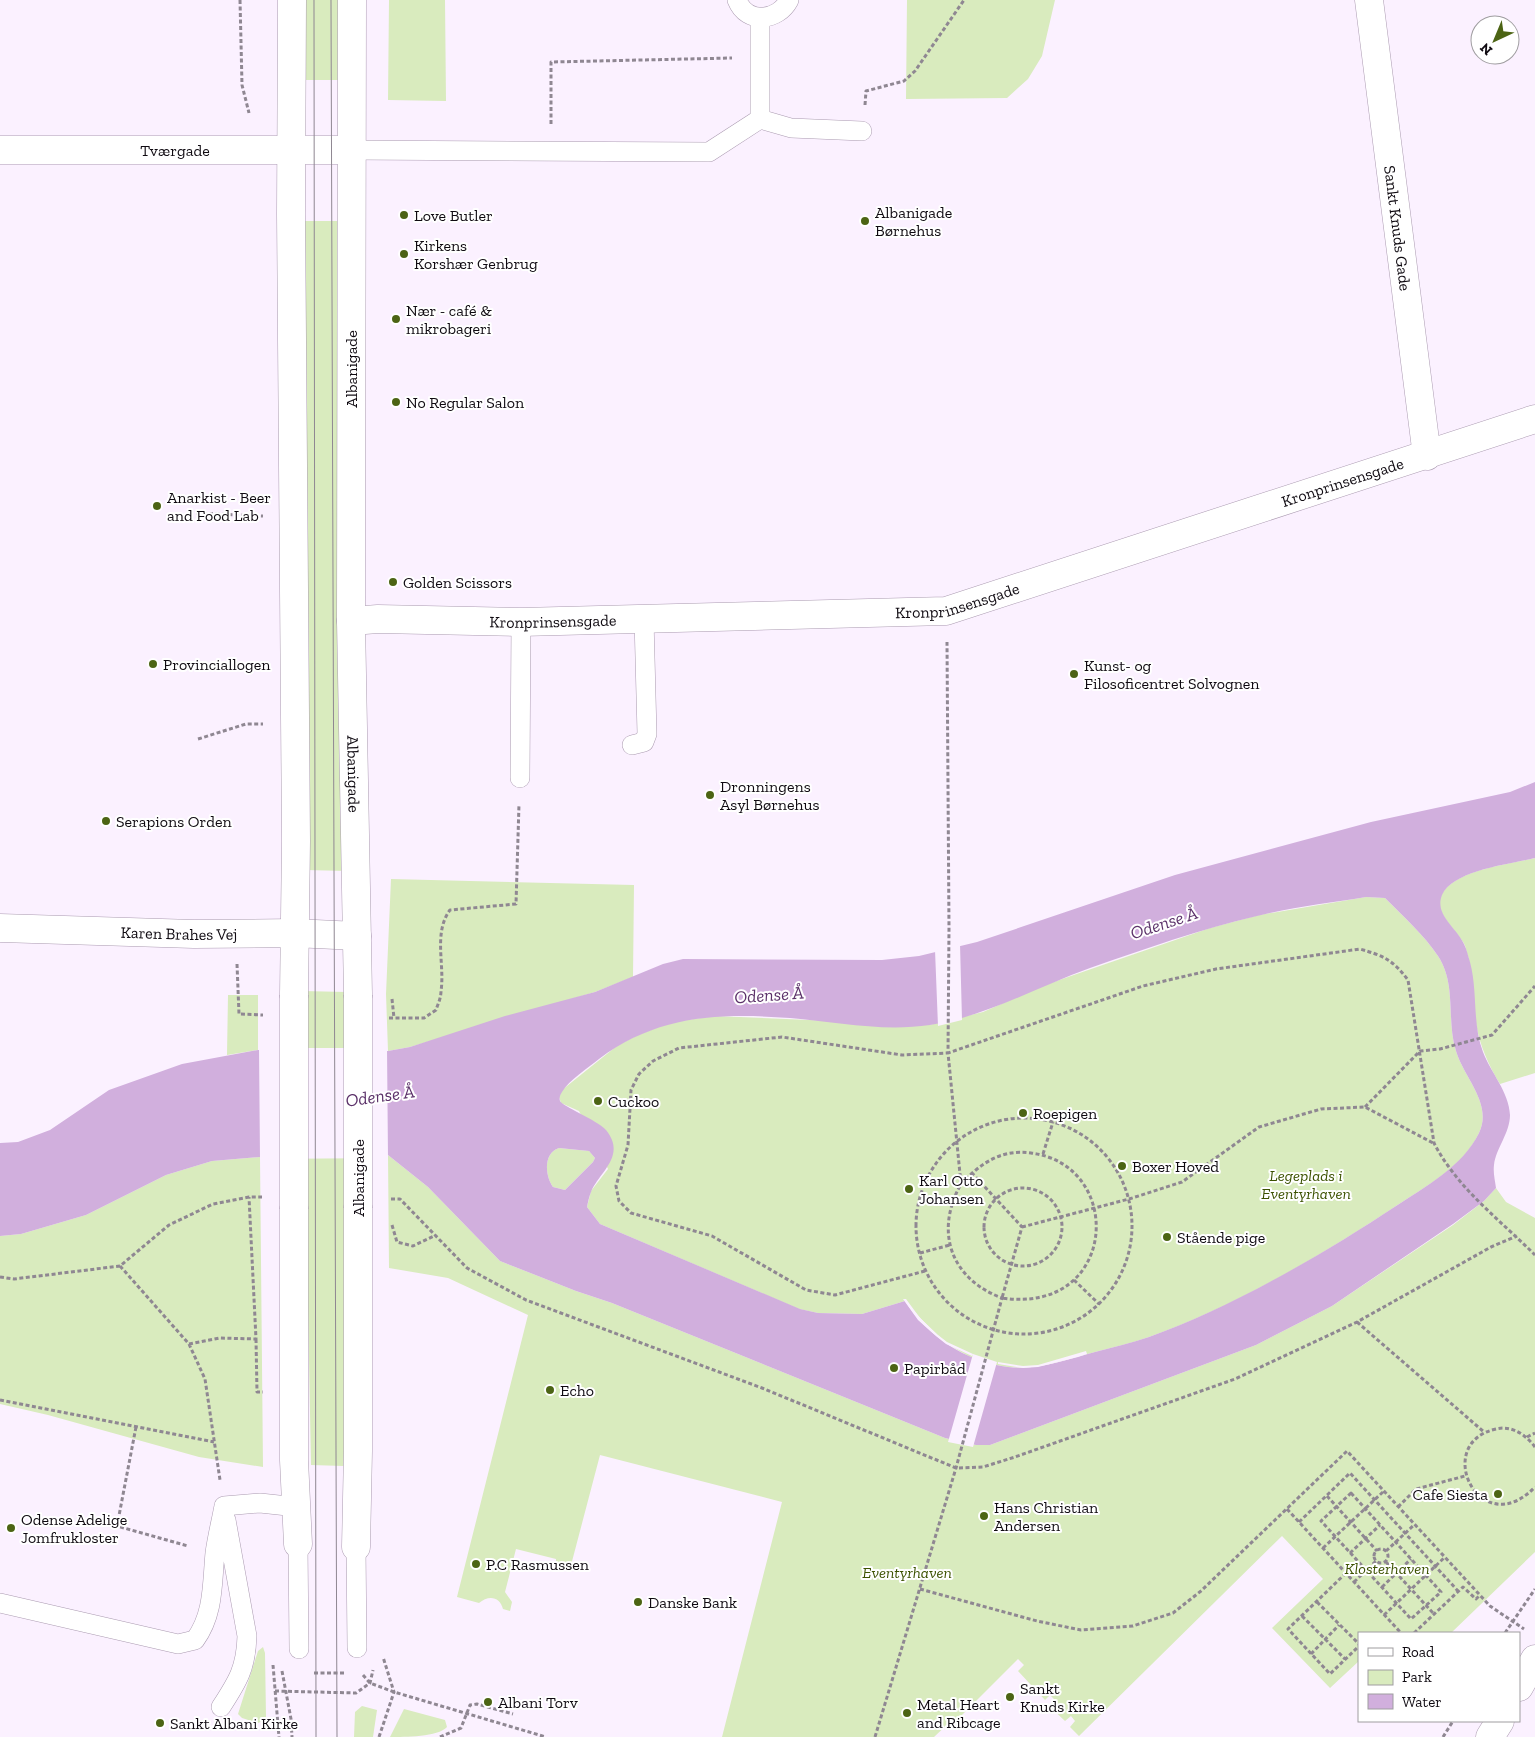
<svg xmlns="http://www.w3.org/2000/svg" width="1535" height="1737" font-family="'Zilla Slab',serif">
	<style>
		.green { fill: #d9ebbe }
		.water { fill: #d1afdd; fill-rule: evenodd }
		.pier { fill: #fbf1ff }
		.lines { fill: none; stroke-linecap: round; stroke-linejoin: round }
		.service-casing { stroke: #ab9bb1; stroke-width: 20 }
		.minor-casing { stroke: #ab9bb1; stroke-width: 29 }
		.path { stroke: #8f8792; stroke-width: 3; stroke-dasharray: 4 2.5; stroke-linecap: butt }
		.service { stroke: #fff; stroke-width: 19 }
		.minor { stroke: #fff; stroke-width: 28 }
		.tram { stroke: #8f8792; stroke-width: 1 }
		.minor-bridge-casing { stroke: #ab9bb1; stroke-width: 29; stroke-linecap: butt }
		.minor-bridge { stroke: #fff; stroke-width: 28 }
		.poi-dot { fill: #4c6414; stroke: #fff; stroke-width: 2 }
		.labels { text-anchor: middle; stroke-width: 4; stroke-linejoin: round; paint-order: stroke }
		.street-label { font-size: 16px; fill: #0f0a11; stroke: #fff }
		.poi-label { font-size: 16px; fill: #0f0a11; stroke: #fff; text-anchor: start }
		.park-label { font-size: 16px; font-style: italic; fill: #3c5200; stroke: #fff }
		.water-label { font-size: 18px; font-style: italic; fill: #5c326a; stroke: #fff }
	</style>
	<rect width="100%" height="100%" fill="#fbf1ff"/>
	<path class="green" d="M302 0H342L343 80H303Z
		M389 0H445L446 101 388 100Z
		M907 0H1055L1042 56 1028 79 1007 98 906 99Z
		M302 221H341L348 871 305 870Z
		M1535 858V1073L1500 1084C1489 1066 1480 1046 1476 1024 1471 1002 1474 978 1468 956 1466 951 1466 946 1463 942 1454 927 1431 910 1443 892 1459 869 1510 864 1535 858Z
		M391 879 634 885 633 977 595 992 410 1047 388 1051 386 994Z
		M1366 897 1385 898C1403 916 1424 935 1438 956 1457 985 1446 1020 1456 1051 1464 1078 1493 1104 1479 1133 1464 1166 1425 1187 1396 1206 1321 1256 1234 1307 1149 1337 1132 1343 1113 1347 1095 1352 1067 1359 1038 1370 1008 1367 958 1360 936 1336 905 1301L862 1314 818 1313 799 1309 600 1224 587 1207 591 1191 608 1169 579 1111 561 1103 559 1097 562 1090 618 1045 640 1034 672 1022 715 1016 929 1025 983 1012 1039 987 1210 928 1259 915Z
		M302 991 347 992 344 1466 311 1465Z
		M228 995H258V1050L227 1055Z
		M559 1148 589 1151 595 1158 593 1162 565 1190 553 1187C545 1176 543 1153 559 1148Z
		M388 1155 428 1187 500 1261 576 1291 612 1303 945 1438 976 1445H990L1256 1345 1332 1306 1453 1225 1484 1201 1496 1188 1506 1202 1535 1218V1552L1451 1633H1359V1661L1330 1688 1272 1628 1323 1579 1282 1536 1079 1736 1070 1727 1075 1721 1071 1716 1065 1721 1049 1706 1055 1700 1050 1695 1045 1700 1018 1671 1024 1665 1018 1659 954 1723 951 1721 934 1737H722L782 1502 600 1455 570 1569 556 1565V1559L516 1549 505 1592 512 1602 510 1611 503 1609C500 1596 488 1595 479 1603L457 1597 528 1315 448 1278 389 1268Z
		M260 1157 263 1467 199 1457 48 1415 0 1404V1236L21 1234 86 1215 166 1175 212 1161Z
		M263 1647 265 1653 266 1717 265 1720 258 1723 242 1718 238 1714 258 1651Z
		M362 1706 377 1710 373 1737H354L355 1712Z
		M404 1709 445 1720 447 1727C438 1737 405 1737 390 1737Z"/>
	<path class="water" d="M1535 782V858C1511 864 1453 870 1442 895 1434 915 1457 928 1464 944 1467 950 1468 956 1470 962 1478 992 1472 1023 1483 1052 1491 1073 1509 1092 1510 1115 1510 1133 1496 1148 1494 1165 1493 1173 1495 1180 1496 1188L1484 1201 1453 1224 1332 1306 1256 1345 990 1445H976L945 1438 612 1303 576 1291 500 1261 428 1187 388 1155 260 1157 212 1161 166 1175 86 1215 21 1234 0 1236V1143L18 1142 50 1130 109 1090 182 1064 258 1050 388 1051 410 1047 505 1016 595 992 663 964 683 959 882 960 919 956 977 942 1175 875 1371 822 1510 792ZM1366 897 1385 898C1403 916 1424 935 1438 956 1457 985 1446 1020 1456 1051 1464 1078 1493 1104 1479 1133 1463 1166 1425 1187 1396 1206 1322 1255 1232 1307 1149 1337 1131 1343 1113 1347 1095 1352 1067 1359 1037 1371 1008 1367 965 1361 928 1337 905 1301L862 1314 818 1313 800 1309 600 1224 587 1207C588 1202 589 1197 591 1192 599 1172 627 1156 606 1130 597 1120 562 1106 560 1101 559 1098 560 1095 562 1092 569 1080 588 1068 599 1059 658 1015 719 1013 790 1018 836 1022 883 1032 930 1025 985 1017 1037 987 1090 968 1145 949 1200 929 1257 916 1293 907 1330 903 1366 897ZM559 1148 589 1151 595 1158 593 1162 565 1190 553 1187C545 1176 543 1153 559 1148Z"/>
	<path class="pier" d="M960 944 962 1020 938 1026 935 950Z
		M259 1048H387L388 1158 260 1159Z
		M903 1299H906L920 1318 938 1335 947 1342 973 1354 972 1356 946 1344 936 1336 918 1320Z
		M1086 1351 1087 1354 1078 1357 1038 1367 1023 1368 998 1364V1362L1023 1366 1038 1365Z
		M973 1354 997 1362 973 1447 948 1442Z"/>
	<g class="lines">
		<g class="service-casing">
			<path id="service" d="M737 0C747 25 778 21 789 0
				M760 119V18
				M351 150 709 152 760 119 791 128 862 131
				M632 745 644 742 647 734 644 619
				M520 778 521 622
				M224 1506 260 1503 297 1507
				M298 1544 299 1649
				M356 1547 357 1648
				M0 1603 178 1644 195 1640C214 1614 212 1584 215 1553 217 1538 221 1522 224 1506
				M221 1707C238 1681 246 1668 247 1636L226 1520"/>
		</g>
		<g class="minor-casing">
			<g id="minor">
				<path d="M292 0 291 214 296 841 294 995"/>
				<path id="s1" d="M352 0 351 621 358 995"/>
				<path id="s2" d="M1369 0 1427 456"/>
				<path id="s3" d="M0 150H351"/>
				<path id="s4" d="M351 621 378 619 521 622 946 611 1535 419"/>
				<path id="s5" d="M0 928 194 934 294 933 357 936"/>
				<path d="M294 1209V1460L298 1544"/>
				<path d="M356 1547 358 1451V1208"/>
				<path d="M1519 1687 1535 1659"/>
				<path d="M1490 1737 1500 1721"/>
			</g>
		</g>
		<path class="path" d="M240 0 242 85 249 113
			M865 105 866 91 904 81 915 71 964 0
			M551 124V62L732 58
			M196 513 263 516
			M198 739 246 724H263
			M237 964 239 1014 263 1015
			M392 999 394 1018
			M389 1018H424L436 1010C438 1004 441 998 441 991 445 965 433 933 450 910L516 904 519 804
			M1365 1107 1420 1051 1440 1049 1492 1035 1535 986
			M916 1226a108 108 0 1 1 216 0a108 108 0 1 1-216 0Z
			M1043 1154 1053 1122
			M961 1184C981 1163 1001 1149 1031 1153 1126 1165 1118 1315 1002 1298L1022 1227 972 1173
			M984 1227a39 39 0 1 1 78 0a39 39 0 1 1-78 0Z
			M391 1199H400L467 1268 526 1300 762 1388 956 1468 983 1467 1015 1457 1235 1379 1357 1322 1491 1247 1517 1236
			M392 1225 397 1242 413 1246 436 1235
			M1022 1227 1129 1199 1182 1182 1259 1127 1321 1109 1365 1107 1433 1143
			M920 1253 950 1245
			M120 1266 189 1344 205 1379 220 1480
			M925 1271 835 1295 806 1290 712 1236 631 1213 619 1201 616 1186 628 1145 631 1090 639 1074 653 1061 679 1048 782 1037 902 1055 948 1053 949 928 947 642
			M0 1277 14 1279 120 1266 169 1225 213 1204 249 1197H262
			M1074 1280 1099 1304
			M1357 1322 1484 1432
			M256 1339 257 1392H263
			M189 1344 220 1338 256 1339 249 1197
			M0 1400 214 1442
			M136 1427 117 1526 188 1546
			M1527 1437 1535 1433
			M1535 1447C1526 1435 1512 1425 1496 1429 1431 1443 1480 1544 1535 1487
			M1351 1493 1441 1592 1411 1619 1321 1521Z
			M1327 1496 1377 1551
			M1398 1507 1416 1489 1465 1476
			M1287 1509 1401 1633
			M1299 1522 1350 1473 1458 1591
			M1323 1548 1384 1491
			M1374 1556a7 7 0 1 1 14 0a7 7 0 1 1-14 0Z
			M1386 1551 1414 1525
			M1350 1553 1380 1525
			M1386 1562 1434 1614
			M1346 1573 1288 1629 1330 1674 1359 1646
			M1354 1582 1376 1561
			M1382 1587 1411 1559
			M920 1589 1037 1621 1081 1630 1133 1626 1173 1613 1201 1591 1347 1451 1490 1606 1524 1629
			M1317 1602 1359 1644
			M1384 1615 1445 1557
			M1302 1616 1345 1659
			M1414 1633 1463 1587 1476 1599 1480 1595
			M1505 1633 1535 1589
			M1311 1654 1339 1625
			M273 1665 279 1737
			M282 1671 291 1719 292 1737
			M314 1673H345
			M363 1675 370 1683 394 1692 546 1737
			M275 1691 356 1693 370 1683 373 1670
			M379 1737 394 1692 383 1657
			M440 1737 461 1728 470 1705 477 1704 513 1714
			M875 1737 956 1468 1002 1298C951 1279 934 1232 961 1184L948 1053 1143 986 1216 969 1360 949C1384 956 1393 960 1408 980L1434 1143C1457 1188 1500 1220 1535 1255
			M1443 1737 1453 1721"/>
		<use href="#service" class="service"/>
		<use href="#minor" class="minor"/>
		<path class="tram" d="M314 0 316 1737
			M331 0 337 1737"/>
		<g class="minor-bridge-casing">
			<path id="minor-bridge" d="M294 995V1209
				M358 1208V995"/>
		</g>
		<use href="#minor-bridge" class="minor-bridge"/>
	</g>
	<g class="poi-dot">
		<circle cx="404" cy="215" r="5"/>
		<circle cx="865" cy="221" r="5"/>
		<circle cx="404" cy="254" r="5"/>
		<circle cx="396" cy="319" r="5"/>
		<circle cx="396" cy="402" r="5"/>
		<circle cx="157" cy="506" r="5"/>
		<circle cx="393" cy="582" r="5"/>
		<circle cx="153" cy="664" r="5"/>
		<circle cx="1074" cy="674" r="5"/>
		<circle cx="710" cy="795" r="5"/>
		<circle cx="106" cy="821" r="5"/>
		<circle cx="598" cy="1101" r="5"/>
		<circle cx="1023" cy="1113" r="5"/>
		<circle cx="1122" cy="1166" r="5"/>
		<circle cx="909" cy="1189" r="5"/>
		<circle cx="1167" cy="1237" r="5"/>
		<circle cx="894" cy="1368" r="5"/>
		<circle cx="550" cy="1390" r="5"/>
		<circle cx="1498" cy="1494" r="5"/>
		<circle cx="984" cy="1516" r="5"/>
		<circle cx="11" cy="1528" r="5"/>
		<circle cx="476" cy="1564" r="5"/>
		<circle cx="638" cy="1602" r="5"/>
		<circle cx="1010" cy="1697" r="5"/>
		<circle cx="488" cy="1702" r="5"/>
		<circle cx="907" cy="1713" r="5"/>
		<circle cx="160" cy="1723" r="5"/>
	</g>
	<g class="labels">
		<g class="street-label">
			<text dy="6" stroke="none"><textPath href="#s3" startOffset="175">Tværgade</textPath></text>
			<text dy="6" stroke="none"><textPath href="#s2" startOffset="230">Sankt Knuds Gade</textPath></text>
			<text transform="translate(351 369) rotate(-90)" y="6">Albanigade</text>
			<text dy="6" stroke="none"><textPath href="#s4" startOffset="1012">Kronprinsensgade</textPath></text>
			<text dy="6" stroke="none"><textPath href="#s4" startOffset="608">Kronprinsensgade</textPath></text>
			<text dy="6" stroke="none"><textPath href="#s4" startOffset="202">Kronprinsensgade</textPath></text>
			<text dy="6" stroke="none"><textPath href="#s1" startOffset="774">Albanigade</textPath></text>
			<text dy="6" stroke="none"><textPath href="#s5" startOffset="179">Karen Brahes Vej</textPath></text>
			<text transform="translate(358 1178) rotate(-90)" y="6">Albanigade</text>
		</g>
		<g class="poi-label">
			<text x="875" y="218">Albanigade<tspan x="875" dy="18">Børnehus</tspan></text>
			<text x="414" y="221">Love Butler</text>
			<text x="414" y="251">Kirkens<tspan x="414" dy="18">Korshær Genbrug</tspan></text>
			<text x="406" y="316">Nær - café &amp;<tspan x="406" dy="18">mikrobageri</tspan></text>
			<text x="406" y="408">No Regular Salon</text>
			<text x="167" y="503">Anarkist - Beer<tspan x="167" dy="18">and Food Lab</tspan></text>
			<text x="403" y="588">Golden Scissors</text>
			<text x="163" y="670">Provinciallogen</text>
			<text x="1084" y="671">Kunst- og<tspan x="1084" dy="18">Filosoficentret Solvognen</tspan></text>
			<text x="720" y="792">Dronningens<tspan x="720" dy="18">Asyl Børnehus</tspan></text>
			<text x="116" y="827">Serapions Orden</text>
			<text x="608" y="1107">Cuckoo</text>
			<text x="1033" y="1119">Roepigen</text>
			<text x="1132" y="1172">Boxer Hoved</text>
			<text x="919" y="1186">Karl Otto<tspan x="919" dy="18">Johansen</tspan></text>
			<text x="1177" y="1243">Stående pige</text>
			<text x="904" y="1374">Papirbåd</text>
			<text x="560" y="1396">Echo</text>
			<text x="1488" y="1500" text-anchor="end">Cafe Siesta</text>
			<text x="994" y="1513">Hans Christian<tspan x="994" dy="18">Andersen</tspan></text>
			<text x="21" y="1525">Odense Adelige<tspan x="21" dy="18">Jomfrukloster</tspan></text>
			<text x="486" y="1570">P.C Rasmussen</text>
			<text x="648" y="1608">Danske Bank</text>
			<text x="1020" y="1694">Sankt<tspan x="1020" dy="18">Knuds Kirke</tspan></text>
			<text x="498" y="1708">Albani Torv</text>
			<text x="917" y="1710">Metal Heart<tspan x="917" dy="18">and Ribcage</tspan></text>
			<text x="170" y="1729">Sankt Albani Kirke</text>
		</g>
		<g class="park-label">
			<text x="1306" y="1181">Legeplads i<tspan x="1306" dy="18">Eventyrhaven</tspan></text>
			<text x="1387" y="1574">Klosterhaven</text>
			<text x="907" y="1578">Eventyrhaven</text>
		</g>
		<g class="water-label">
			<text transform="translate(1164 923) rotate(-18)" y="6">Odense Å</text>
			<text transform="translate(769 995) rotate(-4)" y="6">Odense Å</text>
			<text transform="translate(380 1096) rotate(-8)" y="6">Odense Å</text>
		</g>
	</g>
	<rect x="1358" y="1632" width="162" height="90" fill="#ffffff" stroke="#9f9da0"/>
	<rect x="1368" y="1648" width="25" height="8" fill="#ffffff" stroke="#9f9da0"/>
	<text x="1402" y="1657" font-size="15" fill="#0f0a11">Road</text>
	<rect x="1368" y="1670" width="25" height="15" fill="#d9ebbe" stroke="#9f9da0"/>
	<text x="1402" y="1682" font-size="15" fill="#0f0a11">Park</text>
	<rect x="1368" y="1694" width="25" height="15" fill="#d1afdd" stroke="#9f9da0"/>
	<text x="1402" y="1707" font-size="15" fill="#0f0a11">Water</text>
	<g transform="translate(1495 40) rotate(224)"><circle r="24" fill="#ffffff" stroke="#9f9da0"/>
	<path d="M0-4L9 19L0 12L-9 19Z" fill="#4c6414"/>
	<text y="-8" font-size="14" font-weight="bold" text-anchor="middle" fill="#0f0a11">N</text>
	</g>
</svg>
